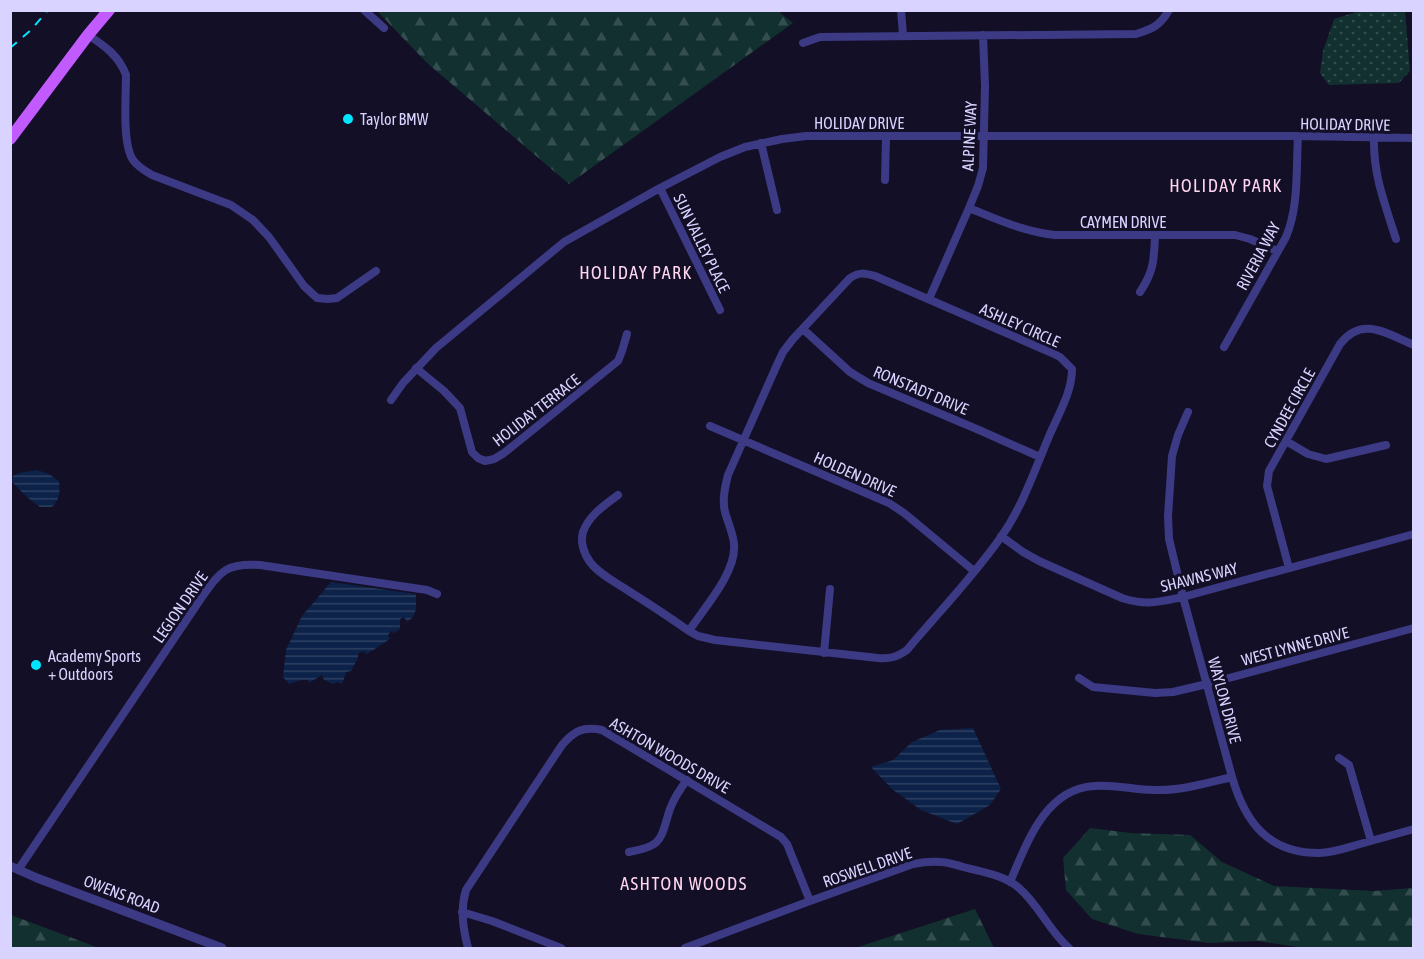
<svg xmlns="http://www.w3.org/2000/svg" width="1424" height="959" font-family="'Asap Condensed',sans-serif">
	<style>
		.grass { fill: url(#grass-dots) }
		.forest { fill: url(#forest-firs) }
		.water { fill: url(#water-rules) }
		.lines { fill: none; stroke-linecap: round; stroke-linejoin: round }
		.minor { stroke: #3d3a85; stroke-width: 8 }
		.tertiary { stroke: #3d3a85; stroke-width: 9 }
		.primary { stroke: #c25bff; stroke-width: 12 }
		.rail { stroke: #00e5ff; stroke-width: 2; stroke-dasharray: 9 8; stroke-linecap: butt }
		.poi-dot { fill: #00e5ff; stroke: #130f26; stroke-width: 2 }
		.labels { text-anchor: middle; stroke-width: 6; stroke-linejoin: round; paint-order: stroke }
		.poi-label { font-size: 16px; fill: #d9d4ff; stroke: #130f26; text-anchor: start }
		.street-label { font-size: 16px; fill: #d9d4ff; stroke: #130f26 }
		.neighbourhood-label { font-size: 18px; letter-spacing: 1.5px; fill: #ffd6f0; stroke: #130f26 }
	</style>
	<defs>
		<pattern id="grass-dots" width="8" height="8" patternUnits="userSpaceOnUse" patternTransform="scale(1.5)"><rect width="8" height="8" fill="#12302f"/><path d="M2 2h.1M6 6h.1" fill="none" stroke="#344d4e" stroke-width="1.8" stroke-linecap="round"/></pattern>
		<pattern id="forest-firs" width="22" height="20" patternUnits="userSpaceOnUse" patternTransform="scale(1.5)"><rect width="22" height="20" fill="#12302f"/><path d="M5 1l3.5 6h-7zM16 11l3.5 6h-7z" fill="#344d4e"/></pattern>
		<pattern id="water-rules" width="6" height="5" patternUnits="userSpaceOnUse" patternTransform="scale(1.5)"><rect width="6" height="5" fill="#0c2248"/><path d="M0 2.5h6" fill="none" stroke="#2f4163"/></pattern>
	</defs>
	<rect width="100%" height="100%" fill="#130f26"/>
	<path class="grass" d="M1363 10 1405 11 1410 71 1399 83 1329 85 1320 73 1323 51 1334 19Z"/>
	<path class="forest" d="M778 11 793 23 569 184 427 63 377 11Z
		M1090 828 1131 833 1190 835 1222 862 1274 886 1374 891 1413 888V948H1303L1258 941 1209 943 1138 934 1092 919 1066 890 1063 858Z
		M975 909 994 948H855Z
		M11 915 99 948H11Z"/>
	<path class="water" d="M37 470 49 474 59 481C60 492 60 499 52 507H40L28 498 12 482 13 476C21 471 28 472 37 470Z
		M331 582 416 594C416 606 418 615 407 622L404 617 400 619V629L394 633 391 631 388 635 390 639 367 654 363 651 358 654V658L351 671 346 672 343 682 341 684 337 682 333 684 324 680 322 675 309 683 308 680H301L289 684 283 677 286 650 302 616Z
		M973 728 1001 789 990 805 957 824 921 810 892 789 871 767 893 760 912 742 940 730Z"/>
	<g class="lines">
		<path class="minor" d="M364 10 384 28
			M901 10 903 35
			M88 35C105 46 119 56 126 75 126 96 122 144 133 160 138 167 145 171 152 175L231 205 253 220 269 237 304 286 317 298 328 299 337 298 376 271
			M803 43 820 37 1136 34C1152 29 1160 26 1169 10
			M1374 138C1373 175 1385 204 1396 239
			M761 143 777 210
			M885 180 886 137
			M660 188 720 310
			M969 208C999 220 1022 231 1055 235H1235L1250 239 1277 251
			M1140 292C1154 271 1154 260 1155 236
			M929 299 969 208 978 186 983 168 985 86 983 35
			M803 329 850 372 868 383 979 430 1040 457
			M1224 347 1286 237C1299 206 1296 169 1298 136
			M416 368 444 391 460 408 472 452 478 458 485 461 494 459 504 453 618 361 622 351 627 334
			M391 400 403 383 436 348 564 242 660 188 720 157 745 147 782 139 806 136H1298L1414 138
			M1188 412 1178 435 1172 456 1168 516 1169 539 1183 597 1232 777C1245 822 1268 853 1319 853 1333 853 1346 848 1360 844 1378 839 1396 834 1414 829
			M710 426 889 503 904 513 974 571
			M1286 441 1308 454 1326 459 1386 445
			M618 495C605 505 589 515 583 532 580 542 584 554 590 562 599 574 615 582 627 590 648 603 669 617 689 631L698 636 715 640 878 658C890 659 897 657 907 650 938 613 973 577 1001 537 1023 506 1035 469 1050 434 1059 413 1072 392 1072 369L1060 357 1052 353 875 276C864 273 859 272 850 278L793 339 783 352 776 367 728 475C725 487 722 500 725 512 728 523 733 533 734 544 737 572 704 608 689 631
			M1001 536 1023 552 1039 561 1122 598C1147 606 1158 602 1183 597L1414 534
			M1289 568 1267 486 1269 471 1340 344C1362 315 1387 334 1414 345
			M824 653 830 589
			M1079 678 1093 687 1155 693 1173 692 1207 684 1414 628
			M1339 758 1349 765 1371 841
			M629 852C664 846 660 839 670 809 674 798 680 789 687 780
			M18 870 202 597C221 570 227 563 260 565L427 590 437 594
			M1010 882C1027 843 1045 789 1094 786 1114 784 1134 790 1154 790 1181 791 1207 783 1232 777
			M462 912 492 921 561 948
			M468 948C463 928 460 910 466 890L562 745C574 731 583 726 602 730L781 837 787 844 810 901
			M685 948 810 901 913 864C923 862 932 861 941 862 948 862 956 865 963 867 982 872 1004 875 1019 888 1039 905 1049 931 1069 948"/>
		<path class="tertiary" d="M10 866 37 878 222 948"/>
		<path class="primary" d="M10 139 88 35 109 10"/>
		<path class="rail" d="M10 48 31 30 48 10"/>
	</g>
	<g class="poi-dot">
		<circle cx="348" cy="119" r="6"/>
		<circle cx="36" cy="665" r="6"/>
	</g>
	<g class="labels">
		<g class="poi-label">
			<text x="360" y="125">Taylor BMW</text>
			<text x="48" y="662">Academy Sports<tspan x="48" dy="18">+ Outdoors</tspan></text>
		</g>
		<g class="street-label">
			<text x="859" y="129">HOLIDAY DRIVE</text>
			<text transform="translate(1345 124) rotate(1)" y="6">HOLIDAY DRIVE</text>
			<text transform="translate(969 136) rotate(-87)" y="6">ALPINE WAY</text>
			<text x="1123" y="228">CAYMEN DRIVE</text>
			<text transform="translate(702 243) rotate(64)" y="6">SUN VALLEY PLACE</text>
			<text transform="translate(1258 256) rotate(-62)" y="6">RIVERIA WAY</text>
			<text transform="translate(1020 325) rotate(24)" y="6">ASHLEY CIRCLE</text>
			<text transform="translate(921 390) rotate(23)" y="6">RONSTADT DRIVE</text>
			<text transform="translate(1289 408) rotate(-61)" y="6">CYNDEE CIRCLE</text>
			<text transform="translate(536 410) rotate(-38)" y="6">HOLIDAY TERRACE</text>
			<text transform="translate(855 474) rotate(24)" y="6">HOLDEN DRIVE</text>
			<text transform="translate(1199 577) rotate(-14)" y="6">SHAWNS WAY</text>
			<text transform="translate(180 607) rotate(-55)" y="6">LEGION DRIVE</text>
			<text transform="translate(1295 646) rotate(-15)" y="6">WEST LYNNE DRIVE</text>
			<text transform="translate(1225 700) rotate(75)" y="6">WAYLON DRIVE</text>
			<text transform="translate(670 755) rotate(30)" y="6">ASHTON WOODS DRIVE</text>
			<text transform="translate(867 867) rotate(-19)" y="6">ROSWELL DRIVE</text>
			<text transform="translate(122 894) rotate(21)" y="6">OWENS ROAD</text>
		</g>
		<g class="neighbourhood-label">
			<text x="1226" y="192">HOLIDAY PARK</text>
			<text x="636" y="279">HOLIDAY PARK</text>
			<text x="684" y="890">ASHTON WOODS</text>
		</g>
	</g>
	<rect width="1424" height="959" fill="none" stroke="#d9d4ff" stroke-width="24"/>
</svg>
